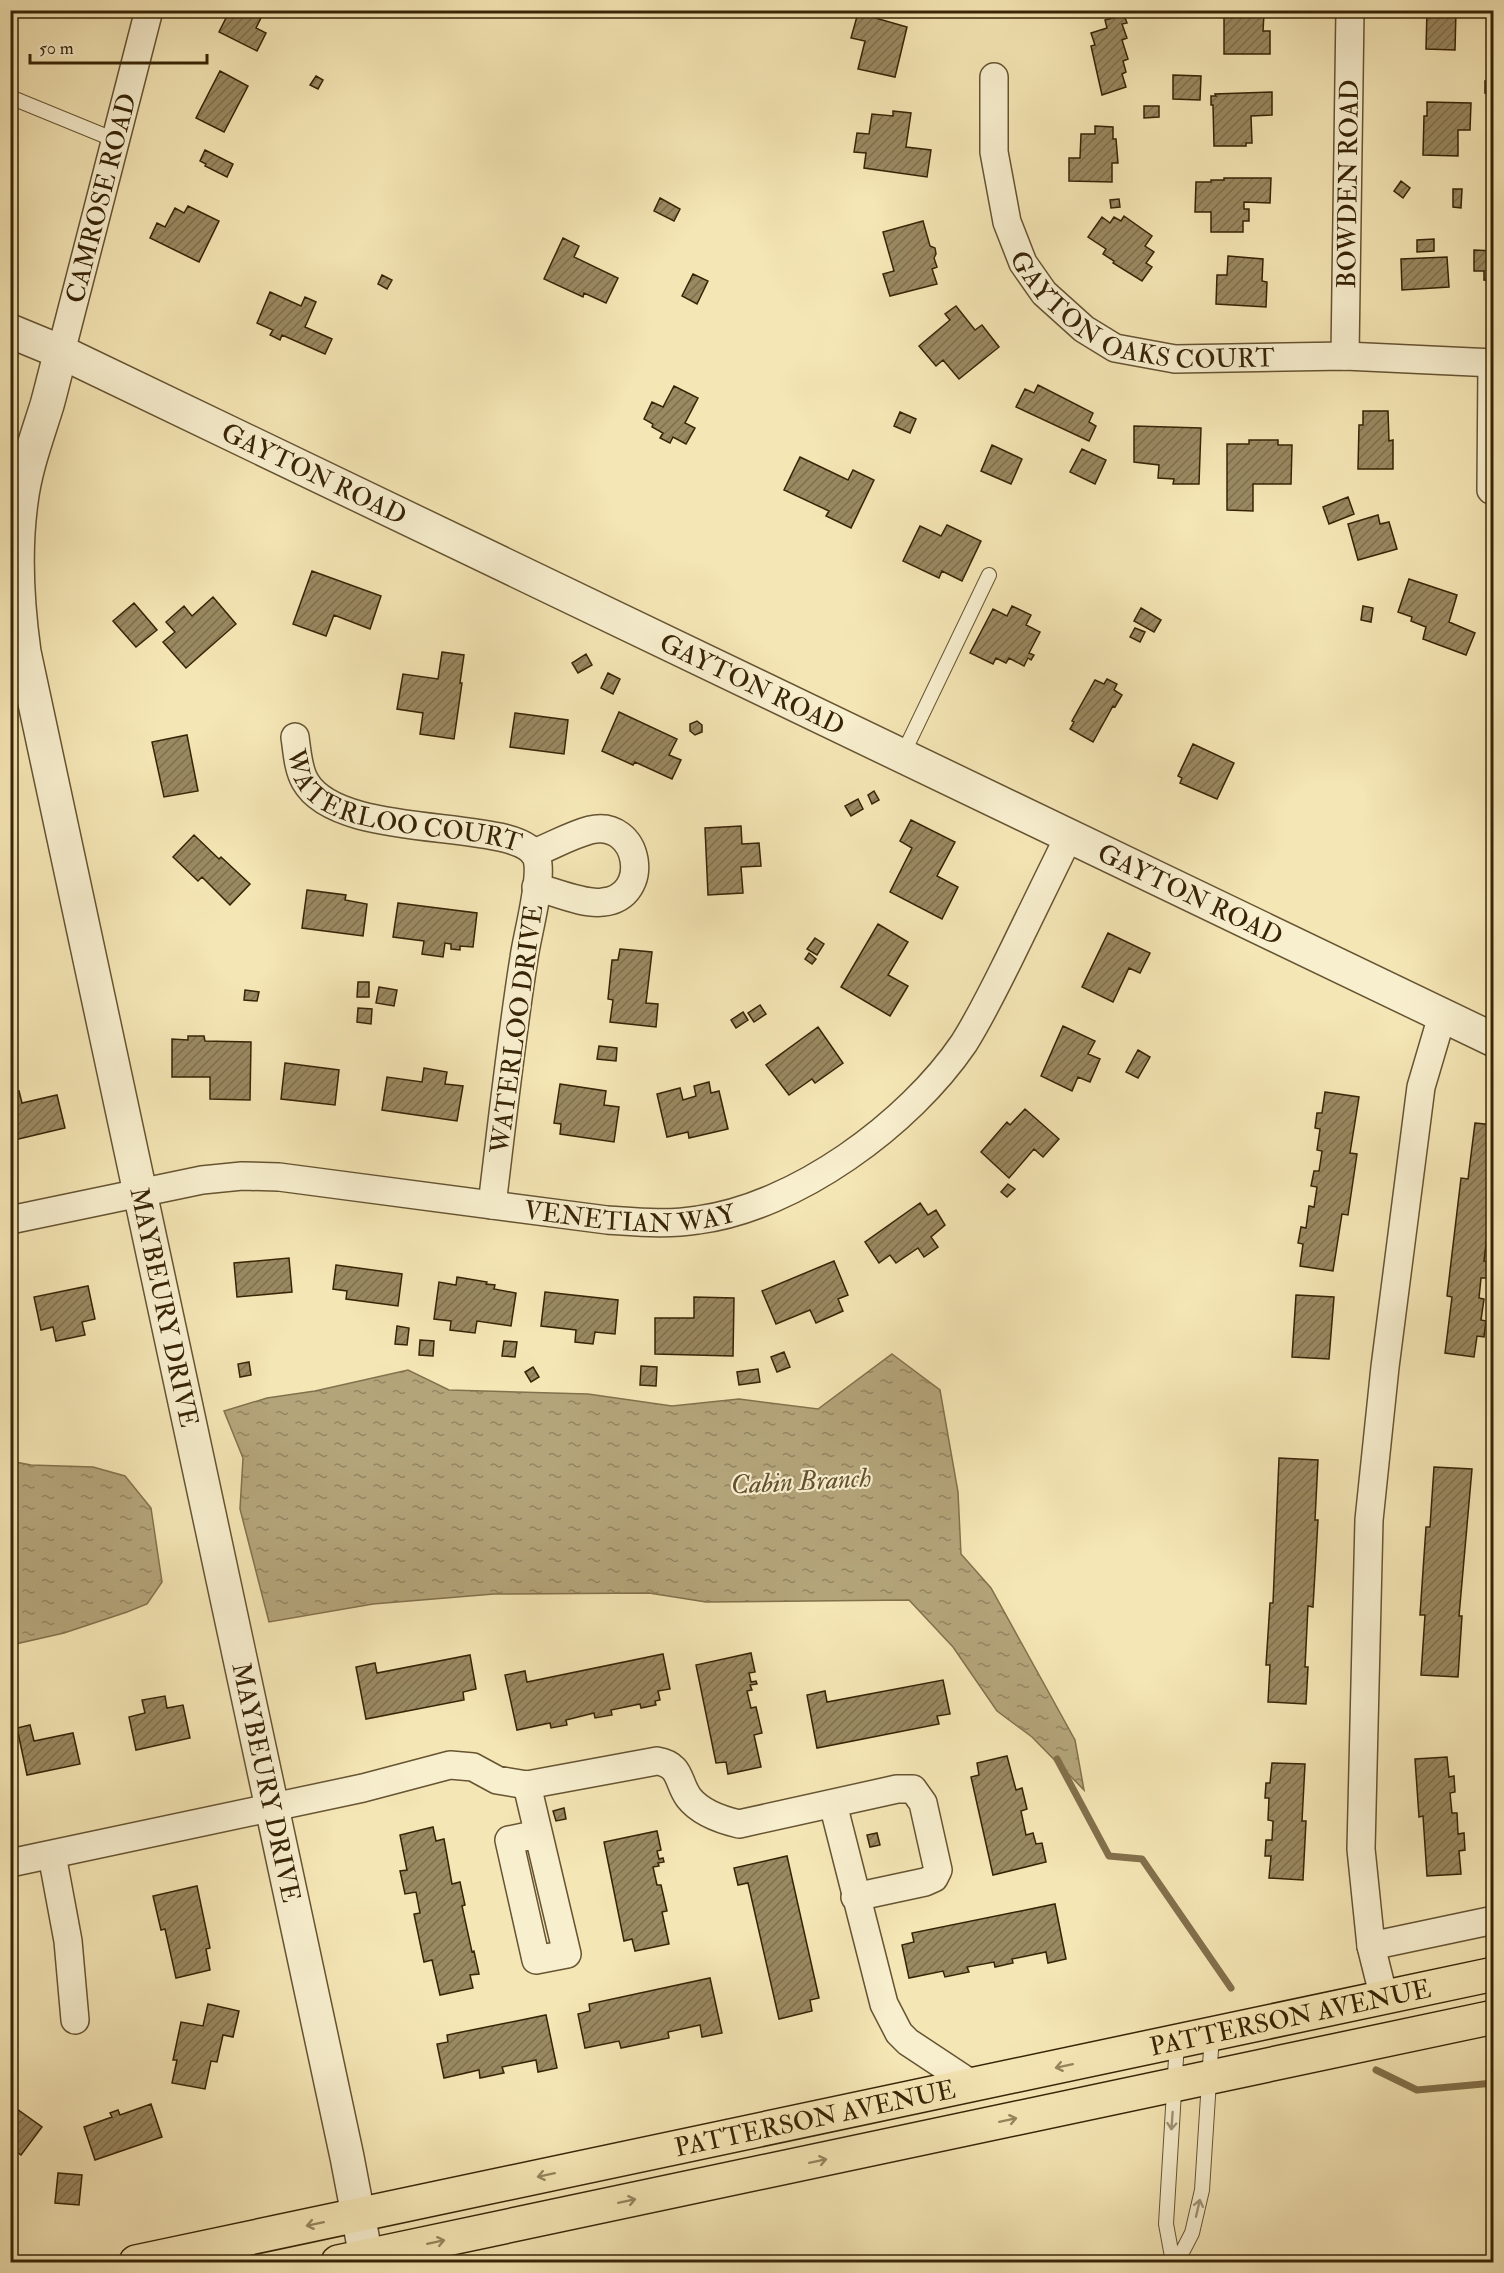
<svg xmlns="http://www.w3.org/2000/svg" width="1504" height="2273" font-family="'IM FELL Double Pica',serif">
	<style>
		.water { fill: url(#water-ripples); stroke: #82714c; stroke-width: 1.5 }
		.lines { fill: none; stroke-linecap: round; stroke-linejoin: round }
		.stream { stroke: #82714c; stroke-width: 7 }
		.building { fill: url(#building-hatch); stroke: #372406; stroke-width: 1.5 }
		.service-casing { stroke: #665432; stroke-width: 16 }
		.minor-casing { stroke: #665432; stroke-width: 30 }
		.tertiary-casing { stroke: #665432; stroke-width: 36 }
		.primary-casing { stroke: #372406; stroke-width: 36 }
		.service { stroke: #f8efcf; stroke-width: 14 }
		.minor { stroke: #f8efcf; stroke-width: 27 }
		.tertiary { stroke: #f8efcf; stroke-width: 33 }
		.primary { stroke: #f5e6b5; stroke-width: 33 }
		.oneway { stroke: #96855e }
		.oneway2 { stroke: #a19475 }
		.labels { text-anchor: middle; stroke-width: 4.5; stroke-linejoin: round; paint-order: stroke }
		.street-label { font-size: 26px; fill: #372406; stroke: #f8efcf }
		.water-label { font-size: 27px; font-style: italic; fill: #63512f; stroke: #f8efcf }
	</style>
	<defs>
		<pattern id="water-ripples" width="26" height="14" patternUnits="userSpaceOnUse" patternTransform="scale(1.5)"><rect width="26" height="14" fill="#b4a47a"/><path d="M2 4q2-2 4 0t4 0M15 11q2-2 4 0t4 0" fill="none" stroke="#938562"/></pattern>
		<pattern id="building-hatch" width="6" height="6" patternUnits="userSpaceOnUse" patternTransform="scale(1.5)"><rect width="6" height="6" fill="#9a8961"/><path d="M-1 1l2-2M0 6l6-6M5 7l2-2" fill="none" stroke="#7e704e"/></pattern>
	</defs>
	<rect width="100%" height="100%" fill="#f5e6b5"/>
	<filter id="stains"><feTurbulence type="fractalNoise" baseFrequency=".00333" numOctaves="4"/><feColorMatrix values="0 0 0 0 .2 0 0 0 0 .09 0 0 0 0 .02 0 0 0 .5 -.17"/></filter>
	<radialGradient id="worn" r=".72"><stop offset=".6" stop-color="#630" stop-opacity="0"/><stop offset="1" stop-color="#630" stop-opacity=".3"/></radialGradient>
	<path class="water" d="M892 1354 940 1390 958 1492 961 1554 991 1588 1075 1740 1084 1790 1032 1737 997 1711 953 1647 909 1600 706 1602 649 1593 494 1594 373 1604 269 1622 240 1509 243 1458 224 1411 267 1398 315 1391 408 1370 449 1390 588 1394 672 1406 739 1399 818 1409Z
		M10 1461 31 1465 93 1467 125 1476 151 1508 162 1582 147 1604 127 1612 64 1633 11 1645Z"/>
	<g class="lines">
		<path class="stream" d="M1057 1759 1109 1856 1142 1859 1231 1988
			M1376 2070 1417 2090 1494 2083"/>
	</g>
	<path class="building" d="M230 10H265L256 28 266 33 257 51 219 32Z
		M1131 10H1160V14H1131Z
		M1224 10H1260V14H1264L1263 31H1270V54H1224Z
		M1427 10H1456L1455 50 1426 49Z
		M858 13 907 27 895 77 858 69 865 41 851 38Z
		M1124 15 1127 23 1122 24 1127 38 1122 40 1128 59 1123 61 1126 72 1122 74 1126 87 1102 95 1091 46 1095 45 1091 33 1107 28 1105 20Z
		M220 71 248 86 224 132 196 118Z
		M1173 75 1201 76 1200 100 1173 99Z
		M316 76 323 80 318 89 310 85Z
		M1485 81 1494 82V94L1485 93Z
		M1272 92V115L1251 116 1252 143H1246V146H1214L1213 105H1211V96H1216L1215 94Z
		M1427 102 1471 103 1470 130H1458V156L1423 155 1424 116H1427Z
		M1144 106H1159V117L1144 118Z
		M893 111 911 113 906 147 931 150 927 177 864 168 866 153 854 152 857 133 869 134 872 114 893 116Z
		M1095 126 1113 127V139H1116L1118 163H1112V182L1069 181V158H1080L1081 134H1095Z
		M205 150 233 164 227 177 205 166 206 164 200 161Z
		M1224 178H1271L1270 203 1244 202V209H1249V221H1243V232H1211V212H1195L1196 182H1211V180H1224Z
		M1401 181 1410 188 1403 198 1394 191Z
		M1453 189H1462L1461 208 1453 207Z
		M660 198 680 209 674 221 654 211Z
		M1119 199 1120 207 1111 208 1110 200Z
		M188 206 219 221 199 262 150 238 157 223 165 227 175 208 184 213Z
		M1124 216 1152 236 1145 246 1154 252 1146 263 1152 267 1142 281 1113 263 1114 261 1103 254 1106 249 1088 237 1102 217 1110 223 1114 217 1121 221Z
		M923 221 930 246 935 248 936 254 934 258 937 267 932 269 937 284 890 296 883 274 894 271 883 232Z
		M563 238 579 246 574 257 618 278 606 303 584 293 583 297 544 279Z
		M1434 239V251L1417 252V240Z
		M1474 250 1494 251V281L1484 280V271H1474Z
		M1228 256 1263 259 1262 281 1267 282 1266 307 1216 304 1217 275H1227Z
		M1447 257 1449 287 1402 290 1401 259Z
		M693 274 708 281 697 304 682 296Z
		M382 275 392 280 387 289 378 284Z
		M270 292 301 306 305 297 316 302 305 327 332 339 325 354 282 335 280 340 270 335 273 330 257 323Z
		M956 306 975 330 982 325 999 347 959 379 943 360 936 366 919 346 950 320 945 314Z
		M1038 385 1093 413 1089 422 1096 426 1089 441 1016 407 1025 389 1034 393Z
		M674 386 698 398 685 423 695 428 686 444 673 437 670 443 660 438 663 433 652 427 653 424 644 419 652 402 663 407Z
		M1363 411H1388L1389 441 1393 440V469H1358L1359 425H1363Z
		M900 412 916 419 910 433 894 426Z
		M1134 426 1201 428 1199 484H1173L1174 479 1158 478 1159 465 1134 462Z
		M1249 440H1278V445H1292L1291 484H1253V511L1227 510V444H1249Z
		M992 445 1022 459 1011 484 981 471Z
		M1082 449 1106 460 1095 484 1070 472Z
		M800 457 848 480 853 470 874 480 851 528 826 516 829 511 784 490Z
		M1348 497 1354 514 1329 524 1323 507Z
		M1378 515 1380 524 1389 522 1397 549 1358 560 1348 524Z
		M947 525 981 541 962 581 942 571 939 578 903 561 920 526 941 536Z
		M312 571 381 596 370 629 334 615 326 636 293 624Z
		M1409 579 1457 595 1449 622 1475 633 1466 655 1423 639 1426 627 1411 621 1412 617 1398 612Z
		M213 597 236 624 186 668 163 642 175 632 166 622 184 606 192 616Z
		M134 603 157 630 136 647 113 621Z
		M1012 606 1031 615 1026 625 1040 632 1029 653 1034 655 1031 660 1028 658 1024 666 1009 658 1006 663 996 658 993 664 970 653 993 609 1007 616Z
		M1363 606 1373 608 1371 622 1361 620Z
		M1141 608 1161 620 1154 632 1134 621Z
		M1135 628 1145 632 1140 642 1130 637Z
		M442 652 464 655 460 683H462L454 739 420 734 423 713 397 709 403 674 438 679Z
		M586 654 592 665 578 673 572 663Z
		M608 673 620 679 613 694 601 688Z
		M1107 679 1117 684 1114 690 1122 695 1115 707 1113 706 1093 742 1070 729 1074 722 1072 721 1095 680 1104 684Z
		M619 712 677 739 669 755 681 760 672 779 635 762 633 765 602 751Z
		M515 713 568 720 564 754 510 747Z
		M697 721 702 725V732L695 735 690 731V724Z
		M187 735 198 791 164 797 152 742Z
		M1193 744 1234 763 1217 799 1180 783 1182 778 1178 776Z
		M874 791 879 800 872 804 868 795Z
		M858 799 863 809 851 816 845 806Z
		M911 820 955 842 937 876 958 887 942 919 890 892 912 848 900 841Z
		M741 826 742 844 759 843 761 866 741 867 743 893 708 895 705 828Z
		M194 835 219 859 221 857 250 884 230 905 202 877 198 881 173 857Z
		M307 890 346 895 345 900 367 904 363 936 302 928Z
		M398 903 477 913 473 947 460 946V950L451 949V944L445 943 443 957 422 954 424 941 393 937Z
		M878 924 908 942 888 975 908 986 890 1016 841 987Z
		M1108 933 1150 953 1140 973 1129 968 1113 1002 1082 987Z
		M815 938 824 944 817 955 807 949Z
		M620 949 652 952 646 1003 658 1004 656 1027 610 1022 613 1000 608 999 612 960H618Z
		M809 953 816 959 812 964 805 959Z
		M358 982H369V997H357Z
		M379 987 397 990 394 1006 376 1003Z
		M245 990 259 992 257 1001 244 1000Z
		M760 1005 766 1014 754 1022 748 1013Z
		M358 1008 372 1009 371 1024 357 1022Z
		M743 1012 748 1020 736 1028 731 1020Z
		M1063 1026 1095 1041 1088 1054 1100 1059 1090 1082 1078 1077 1072 1091 1041 1076Z
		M818 1027 843 1063 815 1083 812 1079 789 1095 766 1065Z
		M188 1036H204L205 1041 251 1042 250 1100 210 1099V1077H172V1039L188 1040Z
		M599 1046 617 1048 616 1061 597 1059Z
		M1138 1050 1150 1057 1138 1078 1126 1072Z
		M285 1063 339 1070 335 1105 281 1099Z
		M424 1068 447 1072 445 1084 463 1086 457 1121 382 1110 387 1077 422 1082Z
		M709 1082 711 1093 719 1091 728 1129 689 1138 688 1132 667 1137 657 1094 680 1088 683 1100 696 1096 694 1086Z
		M560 1084 606 1091 604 1105 619 1107 614 1142 560 1134 561 1124 554 1123Z
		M19 1091 22 1103 57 1095 65 1128 10 1141V1093Z
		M1325 1092 1359 1097 1350 1153 1357 1154 1348 1215 1342 1214 1333 1271 1300 1266 1303 1244 1298 1243 1301 1227 1306 1228 1309 1206 1314 1207 1317 1187 1311 1186 1314 1171H1319L1322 1151 1317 1150 1320 1129 1315 1128 1317 1113H1322Z
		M1025 1109 1059 1139 1043 1157 1034 1149 1009 1178 981 1152 1007 1122 1010 1125Z
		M1475 1123 1494 1125 1492 1203 1494 1204V1221L1489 1220 1484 1261 1490 1262 1488 1278H1481L1479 1298 1484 1299 1481 1320 1486 1321 1484 1337 1477 1336 1474 1357 1445 1353 1452 1297 1447 1296 1461 1178 1468 1179Z
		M1008 1184 1015 1189 1007 1197 1001 1192Z
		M920 1203 928 1215 936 1210 945 1225 931 1237 938 1247 924 1257 918 1248 896 1263 890 1255 879 1263 865 1242Z
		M289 1258 292 1292 237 1297 234 1263Z
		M834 1261 848 1295 838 1299 843 1311 816 1323 810 1310 776 1324 762 1291Z
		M336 1265 402 1274 398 1306 346 1299 347 1291 333 1289Z
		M457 1277 487 1282 486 1284 495 1285 494 1289 516 1293 511 1326 477 1321 475 1333 450 1330 451 1321 434 1319 439 1282 456 1285Z
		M88 1286 95 1319 82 1322 85 1335 56 1341 53 1327 41 1330 34 1297Z
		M545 1292 618 1300 615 1334 595 1332 593 1344 575 1342 576 1330 541 1326Z
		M1296 1295 1334 1297 1329 1359 1292 1357Z
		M694 1297 734 1298 733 1356 655 1354V1318H694Z
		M397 1326 409 1328 407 1345 395 1344Z
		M420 1340 434 1341 433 1356 419 1355Z
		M504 1341 517 1342 515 1357 502 1356Z
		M784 1352 790 1367 777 1372 771 1357Z
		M249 1362 251 1375 240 1377 238 1364Z
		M641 1366 657 1367 656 1386 640 1385Z
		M533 1367 539 1377 531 1382 525 1372Z
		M758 1369 760 1382 739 1385 737 1372Z
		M1279 1458 1318 1460 1315 1520H1318L1313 1607 1308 1606 1305 1667H1308L1306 1704 1268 1702 1270 1665H1266L1270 1603H1273Z
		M1434 1467 1472 1469 1459 1616H1462L1458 1677 1421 1675 1425 1615H1420L1426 1527H1430Z
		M751 1653 755 1672 749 1673 751 1682 756 1681 757 1684 750 1685 752 1690 747 1691 751 1708 756 1707 762 1733 754 1735 761 1767 728 1774 726 1762 716 1763 696 1665Z
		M663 1654 670 1689 658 1691 660 1700 655 1701 656 1705 641 1708 640 1704 611 1710 612 1715 595 1718 594 1713 566 1720 567 1725 551 1728 550 1723 517 1730 505 1675 525 1671 527 1682Z
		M470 1655 476 1689 463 1692 464 1700 366 1719 356 1667 375 1663 377 1673Z
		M943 1680 950 1714 937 1716 939 1724 817 1748 807 1695 825 1691 827 1702Z
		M165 1696 167 1708 183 1705 190 1738 136 1750 129 1717 145 1713 142 1700Z
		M30 1725 34 1741 73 1733 80 1764 27 1775 17 1728Z
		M1007 1756 1016 1790 1022 1788 1027 1809 1021 1811 1026 1835 1033 1833 1036 1844 1042 1843 1046 1862 993 1875 971 1777 979 1775 977 1763Z
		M1447 1757 1449 1777 1454 1776 1455 1792 1450 1793 1452 1813H1457L1458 1834 1464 1833 1465 1850 1459 1851 1461 1874 1427 1876 1423 1816 1419 1817 1415 1759Z
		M1272 1763 1305 1764 1302 1821H1306L1303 1880 1269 1878 1271 1856H1265L1266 1840H1272L1273 1821 1268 1820 1269 1798H1265L1266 1783H1270Z
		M564 1808 566 1819 556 1821 553 1811Z
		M433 1827 436 1841 444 1839 452 1884 460 1882 465 1905 462 1906 472 1952 474 1951 479 1974 470 1975 473 1988 440 1995 432 1960 424 1962 414 1914 420 1913 416 1892 405 1894 400 1871 407 1870 400 1835Z
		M657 1831 661 1850 657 1851 659 1859 663 1858 664 1862 658 1863 659 1866 653 1867 657 1885H661L667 1911 662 1912 669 1944 635 1951 632 1939 624 1941 604 1842Z
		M877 1833 880 1845 870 1847 867 1835Z
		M787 1856 819 1998 810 2000 812 2011 779 2019 748 1883 738 1885 734 1868Z
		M197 1886 210 1948 206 1949 210 1970 176 1978 165 1929 161 1930 153 1896Z
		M1055 1904 1066 1959 1048 1963 1046 1952 1012 1959 1013 1963 995 1967 994 1962 967 1967 969 1972 945 1977 943 1971 909 1978 902 1945 914 1942 912 1933Z
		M710 1978 722 2033 702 2037 700 2025 668 2032 669 2038 621 2048 619 2041 585 2048 578 2014 590 2011 589 2004Z
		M208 2004 239 2011 233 2037 223 2035 217 2062 211 2061 205 2089 172 2083 177 2060H173L181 2022 203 2026Z
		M546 2015 557 2068 538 2072 536 2060 502 2067 504 2073 480 2078 479 2070 444 2078 437 2044 448 2042 447 2035Z
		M10 2104 42 2127 21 2155 10 2147Z
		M151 2104 162 2137 95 2160 84 2127 112 2117 110 2113 118 2110 120 2115Z
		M58 2173 82 2175 79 2205 55 2203Z"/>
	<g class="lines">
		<g class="service-casing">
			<path id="service" d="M10 97 115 140
				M902 756 989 575
				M1173 2262 1166 2224 1177 2042
				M1177 2262 1192 2233 1202 2190 1212 2034"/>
		</g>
		<g class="minor-casing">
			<g id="minor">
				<path id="s1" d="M994 77V152L1007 222 1023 263 1044 293 1084 329 1115 348 1175 359 1345 356 1494 363"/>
				<path id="s2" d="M61 352 149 10"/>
				<path id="s3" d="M1345 356 1350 10"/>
				<path d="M1491 490 1492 363"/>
				<path id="s4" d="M295 737C297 751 298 769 305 781 340 844 524 815 537 859 543 879 527 935 524 958 511 1040 502 1123 492 1205"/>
				<path d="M534 853C552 846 571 835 590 830 640 818 653 897 603 902 585 905 555 892 536 887"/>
				<path id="s5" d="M10 1220 202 1180 242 1176 279 1177 607 1220C638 1222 667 1225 698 1220 796 1207 909 1124 964 1043 981 1016 995 987 1009 959 1029 918 1049 877 1069 836"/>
				<path d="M527 1785 567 1954 536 1960 509 1840 538 1834"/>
				<path d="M833 1804 884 2004 899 2033 908 2042 973 2085"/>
				<path d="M52 1855 68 1941 75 2020"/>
				<path d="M10 1863 363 1788 450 1765 473 1767 497 1780 527 1785 657 1761C682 1765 677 1782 689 1798 700 1812 722 1820 739 1824L897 1789H913L923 1803 938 1870 934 1878 925 1882 855 1897"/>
				<path d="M1371 1946 1494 1920"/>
				<path d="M1384 1998 1371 1946 1361 1849 1369 1520 1385 1367 1421 1087 1442 1016"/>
			</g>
		</g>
		<g class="tertiary-casing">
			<g id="tertiary">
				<path id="s6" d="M10 331 61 352 1494 1040"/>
				<path id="s7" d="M61 352C56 369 52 387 47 405 37 437 25 469 21 502 14 553 17 602 24 652L347 2157 367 2262"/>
			</g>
		</g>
		<g class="primary-casing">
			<g id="primary">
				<path id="s8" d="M136 2262 1494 1974"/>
				<path d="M338 2262 1494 2017"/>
			</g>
		</g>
		<use href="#service" class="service"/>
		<use href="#minor" class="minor"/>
		<use href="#tertiary" class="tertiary"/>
		<use href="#primary" class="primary"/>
	</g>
	<defs><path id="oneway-shaft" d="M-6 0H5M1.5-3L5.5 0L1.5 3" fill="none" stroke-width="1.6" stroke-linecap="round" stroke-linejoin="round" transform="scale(1.5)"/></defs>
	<g class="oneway">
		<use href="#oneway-shaft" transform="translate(1064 2066) rotate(168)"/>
		<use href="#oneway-shaft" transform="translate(1008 2120) rotate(-12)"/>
		<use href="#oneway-shaft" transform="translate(818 2161) rotate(-12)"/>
		<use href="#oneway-shaft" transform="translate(546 2175) rotate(168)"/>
		<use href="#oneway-shaft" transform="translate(627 2201) rotate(-12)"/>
		<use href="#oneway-shaft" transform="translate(315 2224) rotate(168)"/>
		<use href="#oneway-shaft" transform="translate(436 2242) rotate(-12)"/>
	</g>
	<g class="oneway2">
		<use href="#oneway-shaft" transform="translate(1172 2121) rotate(94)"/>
		<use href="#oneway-shaft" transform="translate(1198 2208) rotate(-77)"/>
	</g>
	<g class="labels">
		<g class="street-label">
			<text dy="9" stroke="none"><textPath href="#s3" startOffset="172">BOWDEN ROAD</textPath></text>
			<text dy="9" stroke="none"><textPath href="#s2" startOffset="159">CAMROSE ROAD</textPath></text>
			<text dy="9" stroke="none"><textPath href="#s1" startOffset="328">GAYTON OAKS COURT</textPath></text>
			<text dy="9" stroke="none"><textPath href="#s6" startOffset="336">GAYTON ROAD</textPath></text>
			<text dy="9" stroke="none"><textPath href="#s6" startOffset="822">GAYTON ROAD</textPath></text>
			<text dy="9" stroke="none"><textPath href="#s4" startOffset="144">WATERLOO COURT</textPath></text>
			<text dy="9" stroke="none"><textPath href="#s6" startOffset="1308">GAYTON ROAD</textPath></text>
			<text transform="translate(516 1029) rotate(-82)" y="9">WATERLOO DRIVE</text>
			<text dy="9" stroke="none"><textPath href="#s5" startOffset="627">VENETIAN WAY</textPath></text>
			<text dy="9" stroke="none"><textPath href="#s7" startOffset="976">MAYBEURY DRIVE</textPath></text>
			<text dy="9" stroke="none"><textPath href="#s7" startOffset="1462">MAYBEURY DRIVE</textPath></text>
			<text dy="9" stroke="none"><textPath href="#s8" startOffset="1180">PATTERSON AVENUE</textPath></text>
			<text dy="9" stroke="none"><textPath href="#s8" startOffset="694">PATTERSON AVENUE</textPath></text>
		</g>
		<g class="water-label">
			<text transform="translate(801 1481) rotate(-3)" y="9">Cabin Branch</text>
		</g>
	</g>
	<rect width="1504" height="2273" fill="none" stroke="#f5e6b5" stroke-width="36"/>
	<rect x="12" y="12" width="1480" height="2249" fill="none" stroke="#372406" stroke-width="3"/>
	<rect x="18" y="18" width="1468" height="2237" fill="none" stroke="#372406" stroke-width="1.5"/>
	<path d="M30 54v9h177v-9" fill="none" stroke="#372406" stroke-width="3"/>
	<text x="39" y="54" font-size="18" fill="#372406" stroke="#f8efcf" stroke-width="4.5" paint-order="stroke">50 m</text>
	<rect width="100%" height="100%" filter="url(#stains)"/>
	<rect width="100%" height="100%" fill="url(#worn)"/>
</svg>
